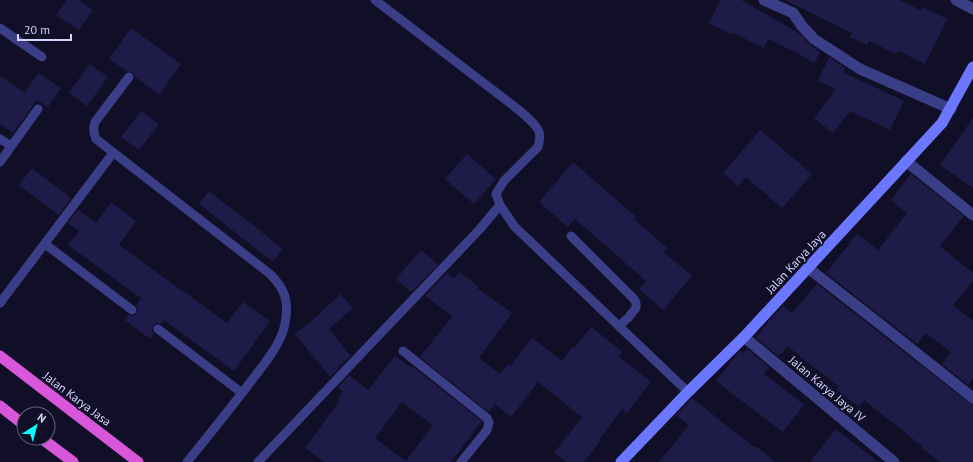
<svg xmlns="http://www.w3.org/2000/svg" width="973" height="462" font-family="'PT Sans',sans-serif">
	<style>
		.building { fill: #1f1b48; fill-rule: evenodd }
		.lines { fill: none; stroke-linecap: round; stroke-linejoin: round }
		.service { stroke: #3a3e86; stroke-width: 9 }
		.minor { stroke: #3a3e86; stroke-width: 11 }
		.secondary { stroke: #6c77ff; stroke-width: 11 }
		.trunk { stroke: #d856da; stroke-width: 11 }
		.labels { text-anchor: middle; stroke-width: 3.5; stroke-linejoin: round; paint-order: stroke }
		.street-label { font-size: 12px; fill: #d6d5ff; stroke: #110f27 }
	</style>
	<rect width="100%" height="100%" fill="#110f27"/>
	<path class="building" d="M67 0H79L93 10 79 30 56 15Z
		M720 0H741L800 34 809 44 820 52 814 63 797 53 768 39 764 48 733 33V35L709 23Z
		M785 0H900L920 10 922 7 947 19 925 64 898 51 896 54 869 41 867 45 850 37 852 33Z
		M131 28 181 64 159 95 135 77 134 74 132 72 127 71 109 59Z
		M829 57 845 68 843 72 904 101 890 130 850 111 833 133 814 118 836 89 818 81Z
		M90 64 108 77 87 106 69 92Z
		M38 73 61 88 48 107 37 100 13 133 0 124V76L25 93Z
		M141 111 159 124 139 150 121 137Z
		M973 118V188L940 165Z
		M760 130 812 174 782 208 746 177 738 186 723 173Z
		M467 154 496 179 474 204 445 179Z
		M573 162 636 217 634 219 667 248 663 252 692 276 663 310 639 289 646 281 614 253 575 219 568 227 539 202Z
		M32 168 71 198 59 215 19 185Z
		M911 174 964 216 940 246 973 273V281L953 305 973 321V378L968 385 942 364 951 352 926 333 917 344 826 273 857 234 878 250 907 213 891 200Z
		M209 191 283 249 273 262 199 204Z
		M111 202 136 221 119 245 227 323 243 302 270 321 234 371 164 320 162 324 156 323 153 326 152 331 154 334 150 339 125 320 128 315 134 316 137 313 138 308 136 305 141 298 68 245 79 231 68 223 78 210 96 223Z
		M421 250 438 265 411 292 396 279Z
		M459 272 479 287 477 288 512 313 479 358 500 374 508 364 510 366 532 338 562 361 573 346 575 347 591 327 623 352 619 357 651 382 627 413 622 409 599 440 600 441 584 462H567L554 453 582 417 538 382 511 417 495 404 489 412 420 357 452 316 425 296 447 273 454 279Z
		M817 284 969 403 973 405V462H940L921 447 922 446 864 400 859 407 837 390 839 387 787 346 782 354 780 353 778 356 756 338 769 321 783 306 792 313Z
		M341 294 353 308 329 329 351 356 337 367 339 368 330 377 295 334 322 312V311Z
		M747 349 769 367 764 374 804 405 783 432 716 381 738 353 740 351 743 353Z
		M395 356 412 368 413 367 482 421 451 462H324L305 448 340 400 338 398 343 392 338 387 349 375 368 390ZM402 402 433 425 406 461 375 438Z
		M692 398 754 447 755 446 776 462H659L689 425 676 415Z
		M836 429 878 462H810Z"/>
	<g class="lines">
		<path class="service" d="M375 0 515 107C522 113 536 123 539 132 541 137 539 142 538 147L504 181 496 194 500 205 515 227 688 392
			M0 28 42 57
			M129 77 95 122C93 128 93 133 96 139L270 274C286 290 289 302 285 324 281 344 264 364 252 380 231 408 209 435 187 462
			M0 139 11 146
			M0 162 38 109
			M571 236 634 299 636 303V308L628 318 619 326
			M45 244 132 310
			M0 303 113 153
			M158 329 242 393
			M403 351 487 418 489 423 487 430 461 462
			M258 462 479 230 500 205"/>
		<path class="minor" d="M764 0 782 8 793 13 802 26 814 39 860 69 951 109
			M956 0 973 9
			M906 161 973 215
			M808 268 885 328 973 398
			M744 337 894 462"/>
		<path class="secondary" d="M621 462 688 392 744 337 942 123 973 67"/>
		<path class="trunk" d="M0 356 138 462
			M0 406 24 425
			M41 438 73 462"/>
	</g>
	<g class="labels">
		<g class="street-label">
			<text transform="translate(796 262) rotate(-47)" y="4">Jalan Karya Jaya</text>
			<text transform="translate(827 389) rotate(40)" y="4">Jalan Karya Jaya IV</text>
			<text transform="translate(77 399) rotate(37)" y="4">Jalan Karya Jasa</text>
		</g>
	</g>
	<g transform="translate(36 426) rotate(36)"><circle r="19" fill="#110f27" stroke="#605e7d"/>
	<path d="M0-3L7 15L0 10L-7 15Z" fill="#01ffff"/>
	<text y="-6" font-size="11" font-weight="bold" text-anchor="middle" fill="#d6d5ff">N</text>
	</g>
	<path d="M18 34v6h53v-6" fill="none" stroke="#d6d5ff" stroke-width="2"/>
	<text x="24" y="34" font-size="12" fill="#d6d5ff" stroke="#110f27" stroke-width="3" paint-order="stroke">20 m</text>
</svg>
